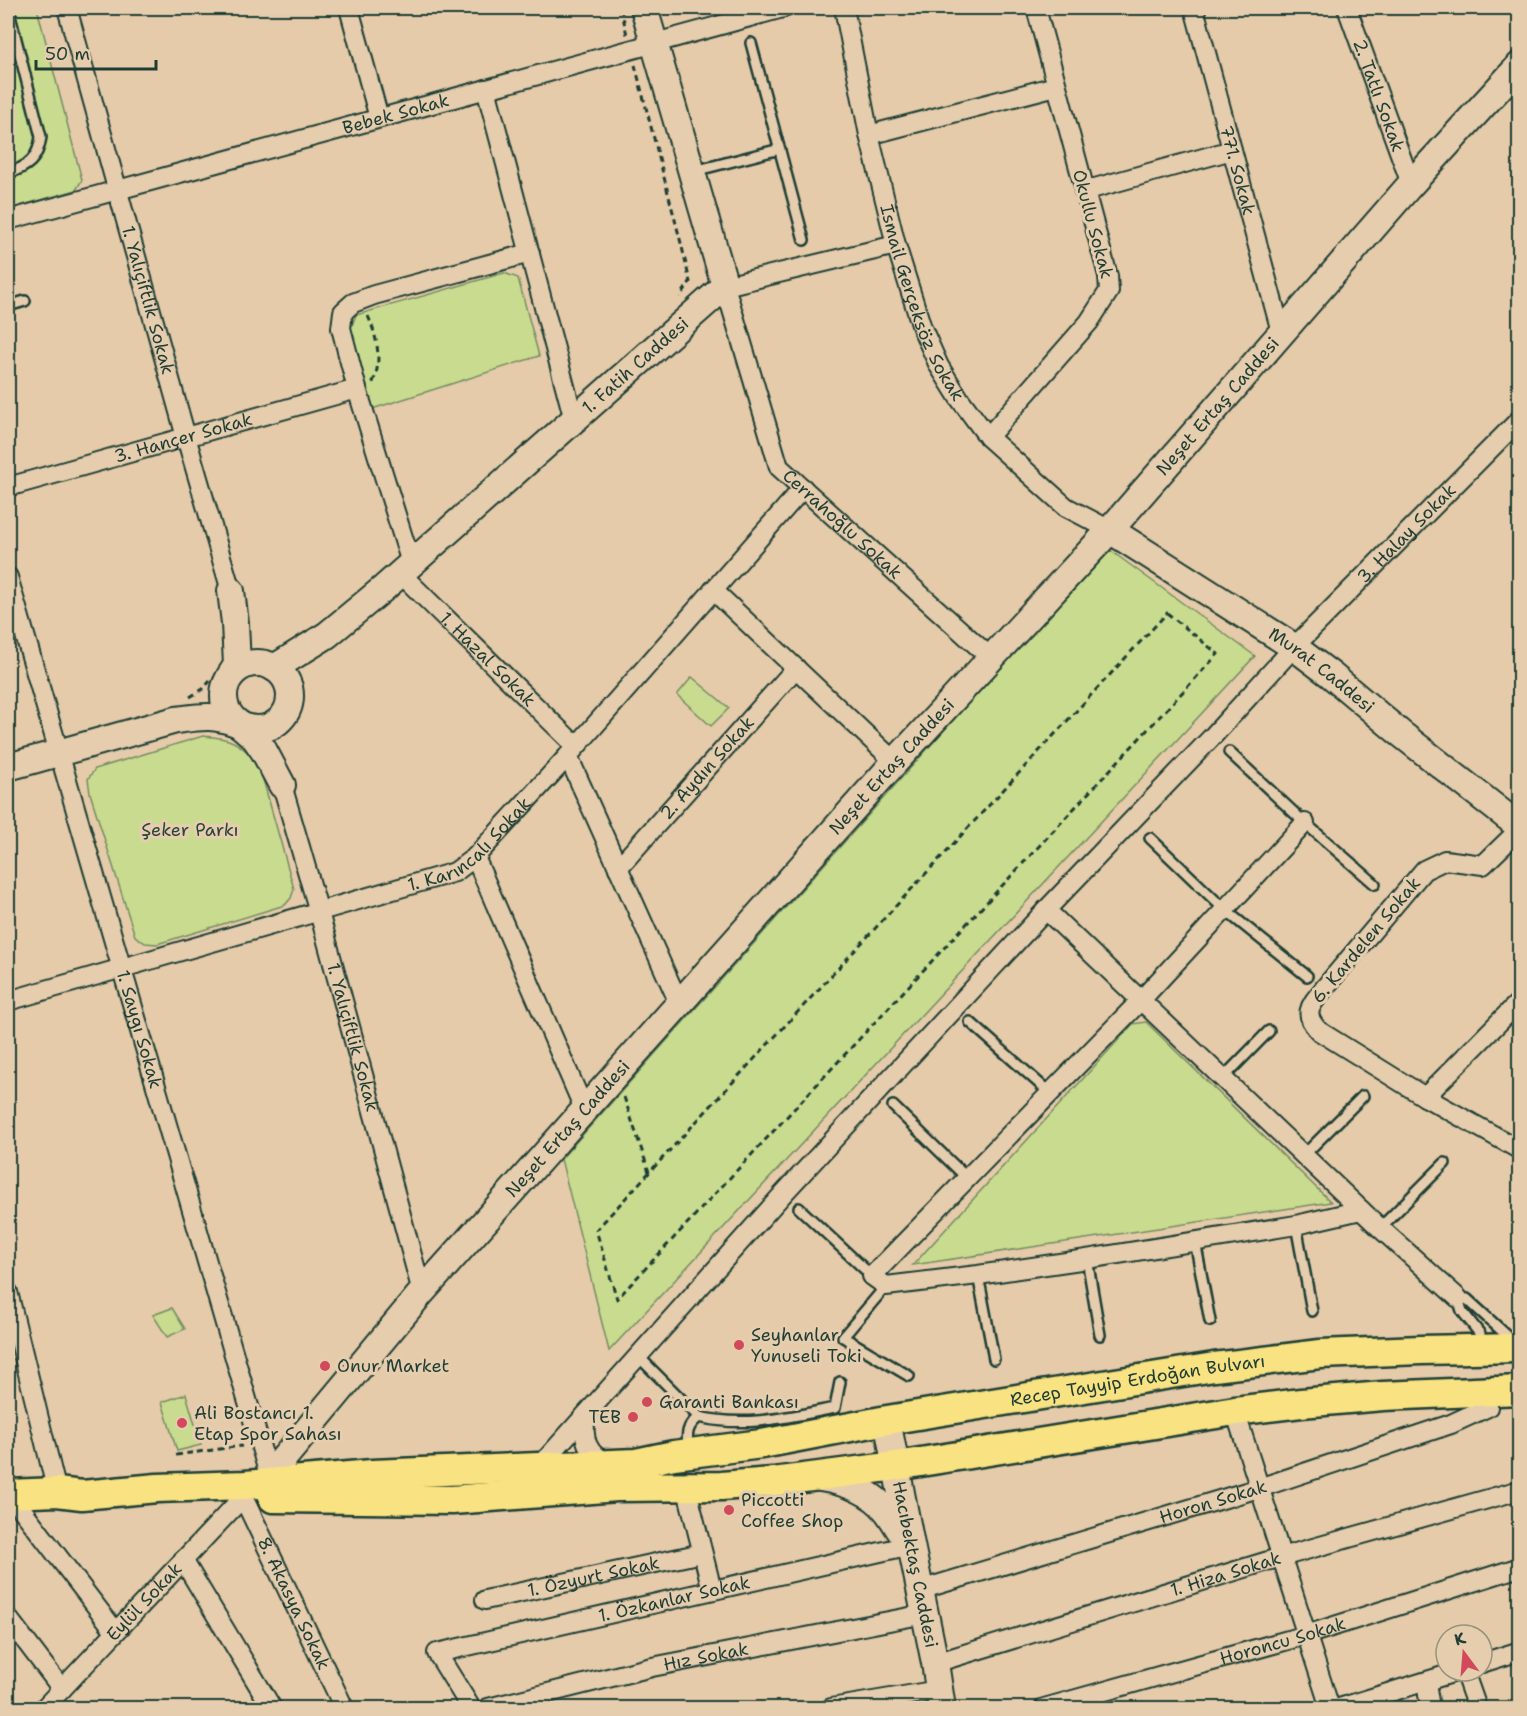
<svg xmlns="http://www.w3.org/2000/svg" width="1527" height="1716" font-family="'Shantell Sans',sans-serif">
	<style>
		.green { fill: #c9db8f; stroke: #748c62; stroke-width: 1.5 }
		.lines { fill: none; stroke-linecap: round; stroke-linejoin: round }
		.lane-casing { stroke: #1f3d34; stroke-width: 14 }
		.street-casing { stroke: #1f3d34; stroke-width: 22 }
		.secondary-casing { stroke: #1f3d34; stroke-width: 30 }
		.primary-casing { stroke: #1f3d34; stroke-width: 33 }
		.path { stroke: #1f3d34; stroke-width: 3; stroke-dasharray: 6 4.5; stroke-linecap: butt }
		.lane { stroke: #e6cdae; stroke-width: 9 }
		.street { stroke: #e6cdae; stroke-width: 18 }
		.secondary { stroke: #e6cdae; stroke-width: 26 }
		.primary { stroke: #f8e281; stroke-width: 28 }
		.poi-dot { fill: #d1495b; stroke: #e6cdae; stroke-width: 2 }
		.labels { text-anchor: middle; stroke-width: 6; stroke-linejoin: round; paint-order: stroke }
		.street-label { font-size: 18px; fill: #1f3d34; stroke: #e6cdae }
		.park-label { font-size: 18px; fill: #284539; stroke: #e6cdae }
		.poi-label { font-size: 18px; fill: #1f3d34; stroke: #e6cdae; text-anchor: start }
	</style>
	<rect width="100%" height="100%" fill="#e5cba9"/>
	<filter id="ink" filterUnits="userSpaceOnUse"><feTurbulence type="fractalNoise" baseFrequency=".0167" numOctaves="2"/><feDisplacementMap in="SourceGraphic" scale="12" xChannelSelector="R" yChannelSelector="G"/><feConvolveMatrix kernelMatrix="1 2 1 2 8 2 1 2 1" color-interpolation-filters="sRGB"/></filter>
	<g filter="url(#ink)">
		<path class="green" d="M8 8H37L82 180 76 190 8 209Z
			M504 273 518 278 539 356 372 409 348 336 356 315Z
			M1107 548 1255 656 609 1351 561 1159Z
			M692 677 729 708 711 726 677 695Z
			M203 736C232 738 238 742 258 762L294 889 291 898 285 905 157 944 145 943 135 936 90 793 88 779 95 769Z
			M1146 1022 1331 1202 913 1265 1133 1024Z
			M172 1308 185 1329 167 1337 153 1315Z
			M186 1394 201 1445 177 1451 162 1402Z"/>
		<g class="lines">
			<g class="lane-casing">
				<path id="lane" d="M751 43 804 240
					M694 171 780 149
					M8 173C28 167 38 159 41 137L8 8
					M8 306 25 301
					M1229 752 1305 823 1375 884
					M1150 838 1225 910 1307 976
					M970 1022 1050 1093
					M1223 1078 1269 1031
					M893 1106 967 1178
					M1304 1155 1363 1096
					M799 1208 872 1276
					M1296 1225 1312 1311
					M1380 1228 1445 1163
					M1195 1241 1210 1321
					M1087 1259 1100 1335
					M978 1275 994 1359
					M886 1286 843 1337 909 1376
					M1478 1346 1480 1334 1462 1311 1458 1298 1467 1299 1514 1342
					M638 1356 699 1417
					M688 1451C687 1436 685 1427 699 1417 745 1428 789 1417 835 1408L840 1382"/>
			</g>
			<g class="street-casing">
				<g id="street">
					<path id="s1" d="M67 8 186 437 231 591"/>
					<path d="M349 8 379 118"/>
					<path id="s2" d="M844 8 869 135 896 245 922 328 939 366 959 398 988 437 1066 507 1110 530"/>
					<path id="s3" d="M1194 8 1281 332"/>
					<path id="s4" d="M1347 8 1411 184"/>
					<path d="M486 89 574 420"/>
					<path d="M869 135 1056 86"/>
					<path d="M1084 191 1232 150"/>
					<path id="s5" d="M8 220 783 8"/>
					<path id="s6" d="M896 245 725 286 779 467 992 659"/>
					<path d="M988 437 1089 322 1109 291 1108 276 1036 8"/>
					<path id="s7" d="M8 487 357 389"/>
					<path d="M411 563 357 389 341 328 343 312 353 303 374 295 530 253"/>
					<path id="s8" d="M400 573 576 746"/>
					<path id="s9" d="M8 577 271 1482"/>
					<path d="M713 590 895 762"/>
					<path d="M568 756 679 1003"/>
					<path id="s10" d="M282 785 319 912 422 1292"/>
					<path d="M1305 823 1141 1000 872 1276 886 1286 978 1275 1087 1259 1296 1225 1361 1210"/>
					<path d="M1520 829 1483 865 1445 860 1424 870 1326 986C1313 1003 1300 1012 1319 1031L1425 1097 1520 1150"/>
					<path d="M475 857 585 1111"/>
					<path id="s11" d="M618 868 796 668"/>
					<path d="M1046 910 1380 1228 1458 1298"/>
					<path id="s12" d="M8 1001 455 872 475 857 568 756 803 488"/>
					<path d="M1425 1097 1520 1001"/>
					<path d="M8 1292 57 1492"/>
					<path d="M1235 1411 1330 1708"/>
					<path d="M586 1415C582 1438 586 1456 611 1464"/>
					<path id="s13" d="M538 1468 783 1194 1046 910 1212 737 1294 647 1520 419"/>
					<path d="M688 1494 712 1590"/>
					<path d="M20 1507 115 1631"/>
					<path d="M183 1560 272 1708"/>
					<path id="s14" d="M920 1590 1259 1488 1451 1424 1488 1407 1489 1392"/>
					<path id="s15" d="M485 1600 702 1553"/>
					<path d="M8 1618 62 1689"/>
					<path id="s16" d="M935 1663 1281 1557 1520 1490"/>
					<path d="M1482 1663 1520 1651"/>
					<path d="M1464 1671 1477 1708"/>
					<path d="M1426 1682 1430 1708"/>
					<path id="s17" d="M44 1708 243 1497 344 1708"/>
					<path id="s18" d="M471 1708 437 1653 911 1545"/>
					<path id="s19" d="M488 1708 652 1667 925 1614"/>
					<path d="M831 1708 939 1690"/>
					<path id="s20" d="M1044 1708 1306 1635 1520 1567"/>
					<path d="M1339 1708 1459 1671"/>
				</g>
			</g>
			<g class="secondary-casing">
				<g id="secondary">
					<path id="s21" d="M1110 530 1294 647 1331 675 1400 733 1520 827"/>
					<circle cx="257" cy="696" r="33"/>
					<path id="s22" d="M274 668 327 635 384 588 725 286 644 8"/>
					<path d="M230 676 237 665 235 623 231 591"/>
					<path d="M240 725 255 738 264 751 282 785"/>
					<path d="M8 767 176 720C200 717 213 714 236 723"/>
					<path id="s23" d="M887 1420 911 1545 935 1663 942 1708"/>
					<path id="s24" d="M269 1476 422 1292 895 762 1110 530 1411 184 1520 65"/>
					<path d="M820 1478C846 1482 871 1491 887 1511 894 1520 899 1530 906 1539"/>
				</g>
			</g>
			<g class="primary-casing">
				<g id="primary">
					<path id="s25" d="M8 1494 57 1492 82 1495 157 1488 245 1485 372 1474 636 1463 674 1455 762 1444 887 1420 1214 1367 1320 1354 1421 1350 1520 1348"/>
					<path d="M273 1498 452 1500 617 1487 721 1486 773 1482 896 1466 1235 1411 1301 1403 1383 1396 1520 1390"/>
				</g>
			</g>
			<path class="path" d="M621 8 627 35
				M635 65 682 247 690 282 680 297
				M368 316C377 336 383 363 372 384
				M1167 613 1218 654 617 1299 596 1230Z
				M190 697 203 689 210 681
				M624 1097 649 1172
				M176 1455 242 1446"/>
			<use href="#lane" class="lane"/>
			<use href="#street" class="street"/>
			<use href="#secondary" class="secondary"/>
			<use href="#primary" class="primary"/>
		</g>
	</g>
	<g class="poi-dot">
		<circle cx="739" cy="1345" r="6"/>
		<circle cx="325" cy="1366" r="6"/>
		<circle cx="647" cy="1402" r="6"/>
		<circle cx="633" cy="1417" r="6"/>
		<circle cx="182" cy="1423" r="6"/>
		<circle cx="729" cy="1510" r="6"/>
	</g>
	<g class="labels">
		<g class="street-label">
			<text dy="6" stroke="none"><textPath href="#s4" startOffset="93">2. Tatlı Sokak</textPath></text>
			<text dy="6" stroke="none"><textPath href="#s5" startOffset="402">Bebek Sokak</textPath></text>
			<text dy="6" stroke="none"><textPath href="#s3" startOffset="168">771. Sokak</textPath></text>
			<text transform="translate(1093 224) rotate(75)" y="6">Okullu Sokak</text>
			<text dy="6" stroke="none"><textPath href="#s1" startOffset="303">1. Yalıçiftlik Sokak</textPath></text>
			<text dy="6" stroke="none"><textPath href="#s2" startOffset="306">İsmail Gerçeksöz Sokak</textPath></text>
			<text dy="6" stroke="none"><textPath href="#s22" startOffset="472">1. Fatih Caddesi</textPath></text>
			<text dy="6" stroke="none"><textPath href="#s24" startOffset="1430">Neşet Ertaş Caddesi</textPath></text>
			<text dy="6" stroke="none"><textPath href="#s7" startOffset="182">3. Hançer Sokak</textPath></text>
			<text dy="6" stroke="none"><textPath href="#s6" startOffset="450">Cerrahoğlu Sokak</textPath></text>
			<text dy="6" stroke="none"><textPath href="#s13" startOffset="1276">3. Halay Sokak</textPath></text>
			<text dy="6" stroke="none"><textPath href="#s8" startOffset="123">1. Hazal Sokak</textPath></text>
			<text dy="6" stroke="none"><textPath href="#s21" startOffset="254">Murat Caddesi</textPath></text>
			<text dy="6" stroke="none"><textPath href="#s11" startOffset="134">2. Aydın Sokak</textPath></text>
			<text dy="6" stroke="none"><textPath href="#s24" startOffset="944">Neşet Ertaş Caddesi</textPath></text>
			<text dy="6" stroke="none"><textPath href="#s12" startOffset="492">1. Karıncalı Sokak</textPath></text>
			<text transform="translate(1366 940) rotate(-50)" y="6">6. Kardelen Sokak</text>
			<text dy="6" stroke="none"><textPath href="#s9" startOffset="471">1. Saygı Sokak</textPath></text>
			<text dy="6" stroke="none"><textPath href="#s10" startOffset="262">1. Yalıçiftlik Sokak</textPath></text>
			<text dy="6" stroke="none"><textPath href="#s24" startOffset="458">Neşet Ertaş Caddesi</textPath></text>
			<text dy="6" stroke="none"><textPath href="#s25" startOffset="1138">Recep Tayyip Erdoğan Bulvarı</textPath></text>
			<text dy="6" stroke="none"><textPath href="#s14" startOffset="306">Horon Sokak</textPath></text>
			<text dy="6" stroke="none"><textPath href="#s23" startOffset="147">Hacıbektaş Caddesi</textPath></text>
			<text dy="6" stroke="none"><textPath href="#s16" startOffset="304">1. Hiza Sokak</textPath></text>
			<text dy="6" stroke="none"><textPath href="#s15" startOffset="111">1. Özyurt Sokak</textPath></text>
			<text dy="6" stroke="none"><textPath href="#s18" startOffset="308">1. Özkanlar Sokak</textPath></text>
			<text dy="6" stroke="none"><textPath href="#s17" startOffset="146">Eylül Sokak</textPath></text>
			<text dy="6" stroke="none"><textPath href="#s17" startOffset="408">8. Akasya Sokak</textPath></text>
			<text dy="6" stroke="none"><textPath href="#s20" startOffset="248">Horoncu Sokak</textPath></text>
			<text dy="6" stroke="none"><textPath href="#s19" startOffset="224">Hız Sokak</textPath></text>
		</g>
		<g class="park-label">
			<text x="190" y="836">Şeker Parkı</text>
		</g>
		<g class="poi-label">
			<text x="751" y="1341">Seyhanlar<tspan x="751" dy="21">Yunuseli Toki</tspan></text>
			<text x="337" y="1372">Onur Market</text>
			<text x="659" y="1408">Garanti Bankası</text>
			<text x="194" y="1419">Ali Bostancı 1.<tspan x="194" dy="21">Etap Spor Sahası</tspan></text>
			<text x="621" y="1423" text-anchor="end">TEB</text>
			<text x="741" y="1506">Piccotti<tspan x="741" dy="21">Coffee Shop</tspan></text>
		</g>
	</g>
	<rect width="1527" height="1716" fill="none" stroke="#e6cdae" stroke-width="30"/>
	<rect x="15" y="15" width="1497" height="1686" fill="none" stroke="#1f3d34" stroke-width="2" filter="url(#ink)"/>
	<g transform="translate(1464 1653) rotate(344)"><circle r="28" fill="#e6cdae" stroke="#96937d" stroke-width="1.5"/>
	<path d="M0-4.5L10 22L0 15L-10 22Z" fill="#d1495b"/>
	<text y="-9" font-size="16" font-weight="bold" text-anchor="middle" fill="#1f3d34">K</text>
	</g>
	<path d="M36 60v9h120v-9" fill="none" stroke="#1f3d34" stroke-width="3"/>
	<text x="45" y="60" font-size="18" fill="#1f3d34" stroke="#e6cdae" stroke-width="4.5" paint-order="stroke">50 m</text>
</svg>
